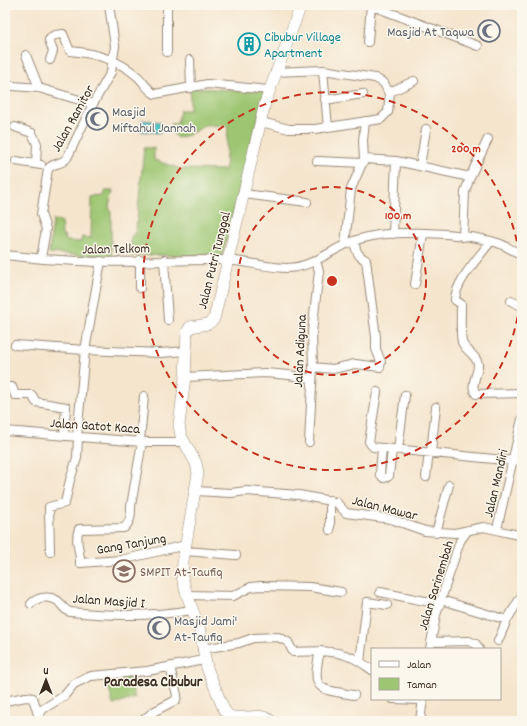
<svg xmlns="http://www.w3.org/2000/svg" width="527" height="726" font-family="Dekko,sans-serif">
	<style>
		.green { fill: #9dc672; stroke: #6c7848 }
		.water { fill: #55c3ca; stroke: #487674 }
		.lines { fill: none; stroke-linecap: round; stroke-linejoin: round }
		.street-casing { stroke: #988876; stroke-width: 10 }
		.secondary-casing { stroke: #988876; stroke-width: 12 }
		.street { stroke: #fff; stroke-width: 8 }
		.secondary { stroke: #fff; stroke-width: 11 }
		.ring { fill: none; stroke: #c8321e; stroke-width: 2; stroke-dasharray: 7 5 }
		.labels { text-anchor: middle; stroke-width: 3; stroke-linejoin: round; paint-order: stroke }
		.worship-label { font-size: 14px; fill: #5b616d; stroke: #fbf7ec; text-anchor: start }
		.culture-label { font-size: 14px; fill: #0d838f; stroke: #fbf7ec; text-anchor: start }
		.street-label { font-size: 14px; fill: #3b2a1e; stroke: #fbf7ec }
		.education-label { font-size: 14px; fill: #785e54; stroke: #fbf7ec; text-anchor: start }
		.neighbourhood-label { font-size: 15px; font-weight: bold; fill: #3b2a1e; stroke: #fbf7ec }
		.centre { fill: #c8321e; stroke: #fbf7ec; stroke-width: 2 }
		.ring-label { font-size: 12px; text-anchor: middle; font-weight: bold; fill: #c8321e; stroke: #fbf7ec; stroke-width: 3; stroke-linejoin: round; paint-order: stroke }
	</style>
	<rect width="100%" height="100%" fill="#fbf7ec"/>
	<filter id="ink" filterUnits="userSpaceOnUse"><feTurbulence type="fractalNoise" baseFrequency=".025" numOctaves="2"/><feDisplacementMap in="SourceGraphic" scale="8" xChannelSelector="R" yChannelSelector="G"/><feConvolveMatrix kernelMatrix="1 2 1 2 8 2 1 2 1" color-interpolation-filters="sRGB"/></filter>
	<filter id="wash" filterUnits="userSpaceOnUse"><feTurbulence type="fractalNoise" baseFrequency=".012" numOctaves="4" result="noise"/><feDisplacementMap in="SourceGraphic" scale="16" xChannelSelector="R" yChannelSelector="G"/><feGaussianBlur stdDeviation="0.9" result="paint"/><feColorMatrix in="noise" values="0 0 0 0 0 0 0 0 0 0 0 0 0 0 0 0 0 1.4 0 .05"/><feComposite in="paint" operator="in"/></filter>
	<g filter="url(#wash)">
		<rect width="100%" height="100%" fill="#f5e5cd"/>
		<path class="green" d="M190 88 265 91 222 256 131 255V237L136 231 144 148H154V160L181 169 225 170 228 126 206 125 188 135 177 138 171 131V124H177L180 110H190Z
			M105 191H113L109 206 111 212V258L49 253 53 220 61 221 62 236H65L66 241 81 242 82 237 91 238 92 197 104 196Z
			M128 676 135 698 113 705 107 680Z"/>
		<path class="water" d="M141 120 161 122 160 133 140 131Z"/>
	</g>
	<g filter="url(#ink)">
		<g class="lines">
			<g class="street-casing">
				<path id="street" d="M370 5 478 46
					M368 42 371 5
					M167 52V5
					M26 55 39 88
					M50 60 53 51 49 40C52 34 57 35 63 34L70 51C93 53 119 60 137 76 143 81 147 90 155 94L208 84 269 90
					M190 60 191 88
					M323 70 328 128
					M275 72 323 70 375 78 384 83 389 94
					M13 86 39 88 93 104
					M325 100 363 94
					M261 122 289 129H315L381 119 388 112 390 92 414 81
					M15 127 32 133 37 144 36 164
					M364 159 396 161 470 177
					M16 161 41 165
					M317 161 363 163
					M420 166 426 129
					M244 194 307 202
					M393 234 396 161
					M463 237 465 192 470 177 488 139
					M491 241C480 256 455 282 455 300L461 304C461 314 460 333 462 342 465 351 476 354 478 364 479 373 469 385 476 394L522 393
					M345 244 351 189 364 159 363 141 365 121
					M5 255C29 258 53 260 77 261 126 264 176 259 225 260 246 261 267 268 288 268 314 267 331 249 354 241 390 228 461 232 498 243 506 246 514 251 522 255
					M41 258 46 229 41 214 48 169C53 162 60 166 67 158L93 104 111 72 115 46 109 5
					M140 260V288
					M164 260 168 320
					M101 261 85 350 160 353 187 351
					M415 284 423 234
					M511 301 522 306
					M15 345 85 350 77 437
					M313 367 333 369 355 364 380 367 381 362 376 349V337L366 260C357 256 356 250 354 241
					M185 377 265 373 289 375 312 379
					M5 387H12L15 395H32L36 402 66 407 64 436
					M377 392 369 442 373 447 514 461
					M5 431 142 442H184
					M140 441 144 396
					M142 442 131 506C131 516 131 521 124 528L79 529C74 541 81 552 80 563L121 560 186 545
					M309 442 313 367 312 332 319 271 316 261
					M382 448 380 475 384 478 389 476 392 449
					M398 449 405 395
					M431 452 436 407
					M426 477 429 452
					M196 491 231 493 246 491 299 495 336 502 346 513 391 519 425 531 455 533 484 527 522 536
					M497 529 522 419
					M330 530V500
					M436 533 449 485
					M185 551 236 555
					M50 552 49 507 65 503 70 480 77 458 78 437
					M380 592 440 604
					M187 595 233 596 251 587 260 586 310 587 341 592
					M441 600 507 620
					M31 604C37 597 49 595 58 601 62 605 64 610 70 612 111 616 151 617 192 610
					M498 641 507 620 522 595
					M431 642 469 641 476 644 479 649
					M202 649 239 643 253 638 278 637 288 642 293 652C313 651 334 649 353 658 360 661 366 666 372 670
					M430 649 436 615 460 541 468 530
					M320 651C311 691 318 689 354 695
					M360 662 367 602 387 605
					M393 699 422 700
					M5 701 26 697 33 698 40 721
					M39 715 43 709 64 696 74 684 91 676 147 671 204 660
					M142 721 153 712 176 700 177 695 170 667
					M420 721 423 699"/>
			</g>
			<g class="secondary-casing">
				<path id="secondary" d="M271 721C260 711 243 721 229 716L224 710 207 668 199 627 187 595 182 577 183 561 198 473 196 463 181 436 179 425 185 377 187 332 190 327 208 324 214 319 265 103 301 5"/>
			</g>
			<use href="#street" class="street"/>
			<use href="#secondary" class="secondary"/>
		</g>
	</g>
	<g class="ring">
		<circle cx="332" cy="281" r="94"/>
		<circle cx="332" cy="281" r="189"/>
	</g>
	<defs>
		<g id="mosque-ring" transform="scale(1.15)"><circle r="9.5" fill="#fbf7ec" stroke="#6b7280" stroke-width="1.5"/><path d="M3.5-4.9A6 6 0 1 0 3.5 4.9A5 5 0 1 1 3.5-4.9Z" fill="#6b7280"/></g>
		<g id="building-ring" transform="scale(1.15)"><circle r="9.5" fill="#fbf7ec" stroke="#0f9aa8" stroke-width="1.5"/><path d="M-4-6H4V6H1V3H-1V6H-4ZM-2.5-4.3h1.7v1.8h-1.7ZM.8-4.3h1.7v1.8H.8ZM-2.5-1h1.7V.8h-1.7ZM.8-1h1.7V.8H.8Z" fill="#0f9aa8"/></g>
		<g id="school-ring" transform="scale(1.15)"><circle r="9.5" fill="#fbf7ec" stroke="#8d6e63" stroke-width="1.5"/><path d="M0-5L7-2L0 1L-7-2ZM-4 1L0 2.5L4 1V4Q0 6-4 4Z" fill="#8d6e63"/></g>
	</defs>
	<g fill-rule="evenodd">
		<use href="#mosque-ring" x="489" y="31"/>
		<use href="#building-ring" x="249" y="44"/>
		<use href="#mosque-ring" x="97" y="119"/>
		<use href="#school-ring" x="124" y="571"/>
		<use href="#mosque-ring" x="159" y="628"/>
	</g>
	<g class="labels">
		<g class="worship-label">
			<text x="474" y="36" text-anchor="end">Masjid At Taqwa</text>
			<text x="112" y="116">Masjid<tspan x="112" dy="16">Miftahul Jannah</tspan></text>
			<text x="174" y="625">Masjid Jami'<tspan x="174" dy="16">At-Taufiq</tspan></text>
		</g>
		<g class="culture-label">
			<text x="264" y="41">Cibubur Village<tspan x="264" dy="16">Apartment</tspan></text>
		</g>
		<g class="street-label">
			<text transform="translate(72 118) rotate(-61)" y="5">Jalan Ramitor</text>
			<text transform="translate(116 248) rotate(-1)" y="5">Jalan Telkom</text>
			<text transform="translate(213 260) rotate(-76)" y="5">Jalan Putri Tunggal</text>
			<text transform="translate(299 351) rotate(-87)" y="5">Jalan Adiguna</text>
			<text transform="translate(95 425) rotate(4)" y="5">Jalan Gatot Kaca</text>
			<text transform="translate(495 483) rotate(-77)" y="5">Jalan Mandiri</text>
			<text transform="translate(385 507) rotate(14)" y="5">Jalan Mawar</text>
			<text transform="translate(131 543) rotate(-10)" y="5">Gang Tanjung</text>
			<text transform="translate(435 585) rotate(-73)" y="5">Jalan Sarinembah</text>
			<text transform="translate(109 600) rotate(4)" y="5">Jalan Masjid I</text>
		</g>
		<g class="education-label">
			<text x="140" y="576">SMPIT At-Taufiq</text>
		</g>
		<g class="neighbourhood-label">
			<text x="153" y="686">Paradesa Cibubur</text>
		</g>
	</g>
	<circle cx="332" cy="281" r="6" class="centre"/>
	<g class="ring-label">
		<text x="466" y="152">200 m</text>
		<text x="398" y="219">100 m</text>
	</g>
	<rect width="527" height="726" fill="none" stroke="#fbf7ec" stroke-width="20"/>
	<rect x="371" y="648" width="130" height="52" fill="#fbf7ec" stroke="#aea59a"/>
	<rect x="379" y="661" width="20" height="6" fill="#ffffff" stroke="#aea59a"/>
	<text x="407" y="668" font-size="12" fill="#3b2a1e">Jalan</text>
	<rect x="379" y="678" width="20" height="12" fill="#9dc672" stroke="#aea59a"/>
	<text x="407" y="688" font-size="12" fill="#3b2a1e">Taman</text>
	<g transform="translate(46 680)" stroke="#fbf7ec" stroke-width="3" paint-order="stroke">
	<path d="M0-3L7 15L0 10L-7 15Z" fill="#3b2a1e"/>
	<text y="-6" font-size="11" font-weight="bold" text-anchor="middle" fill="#3b2a1e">U</text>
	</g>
</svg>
